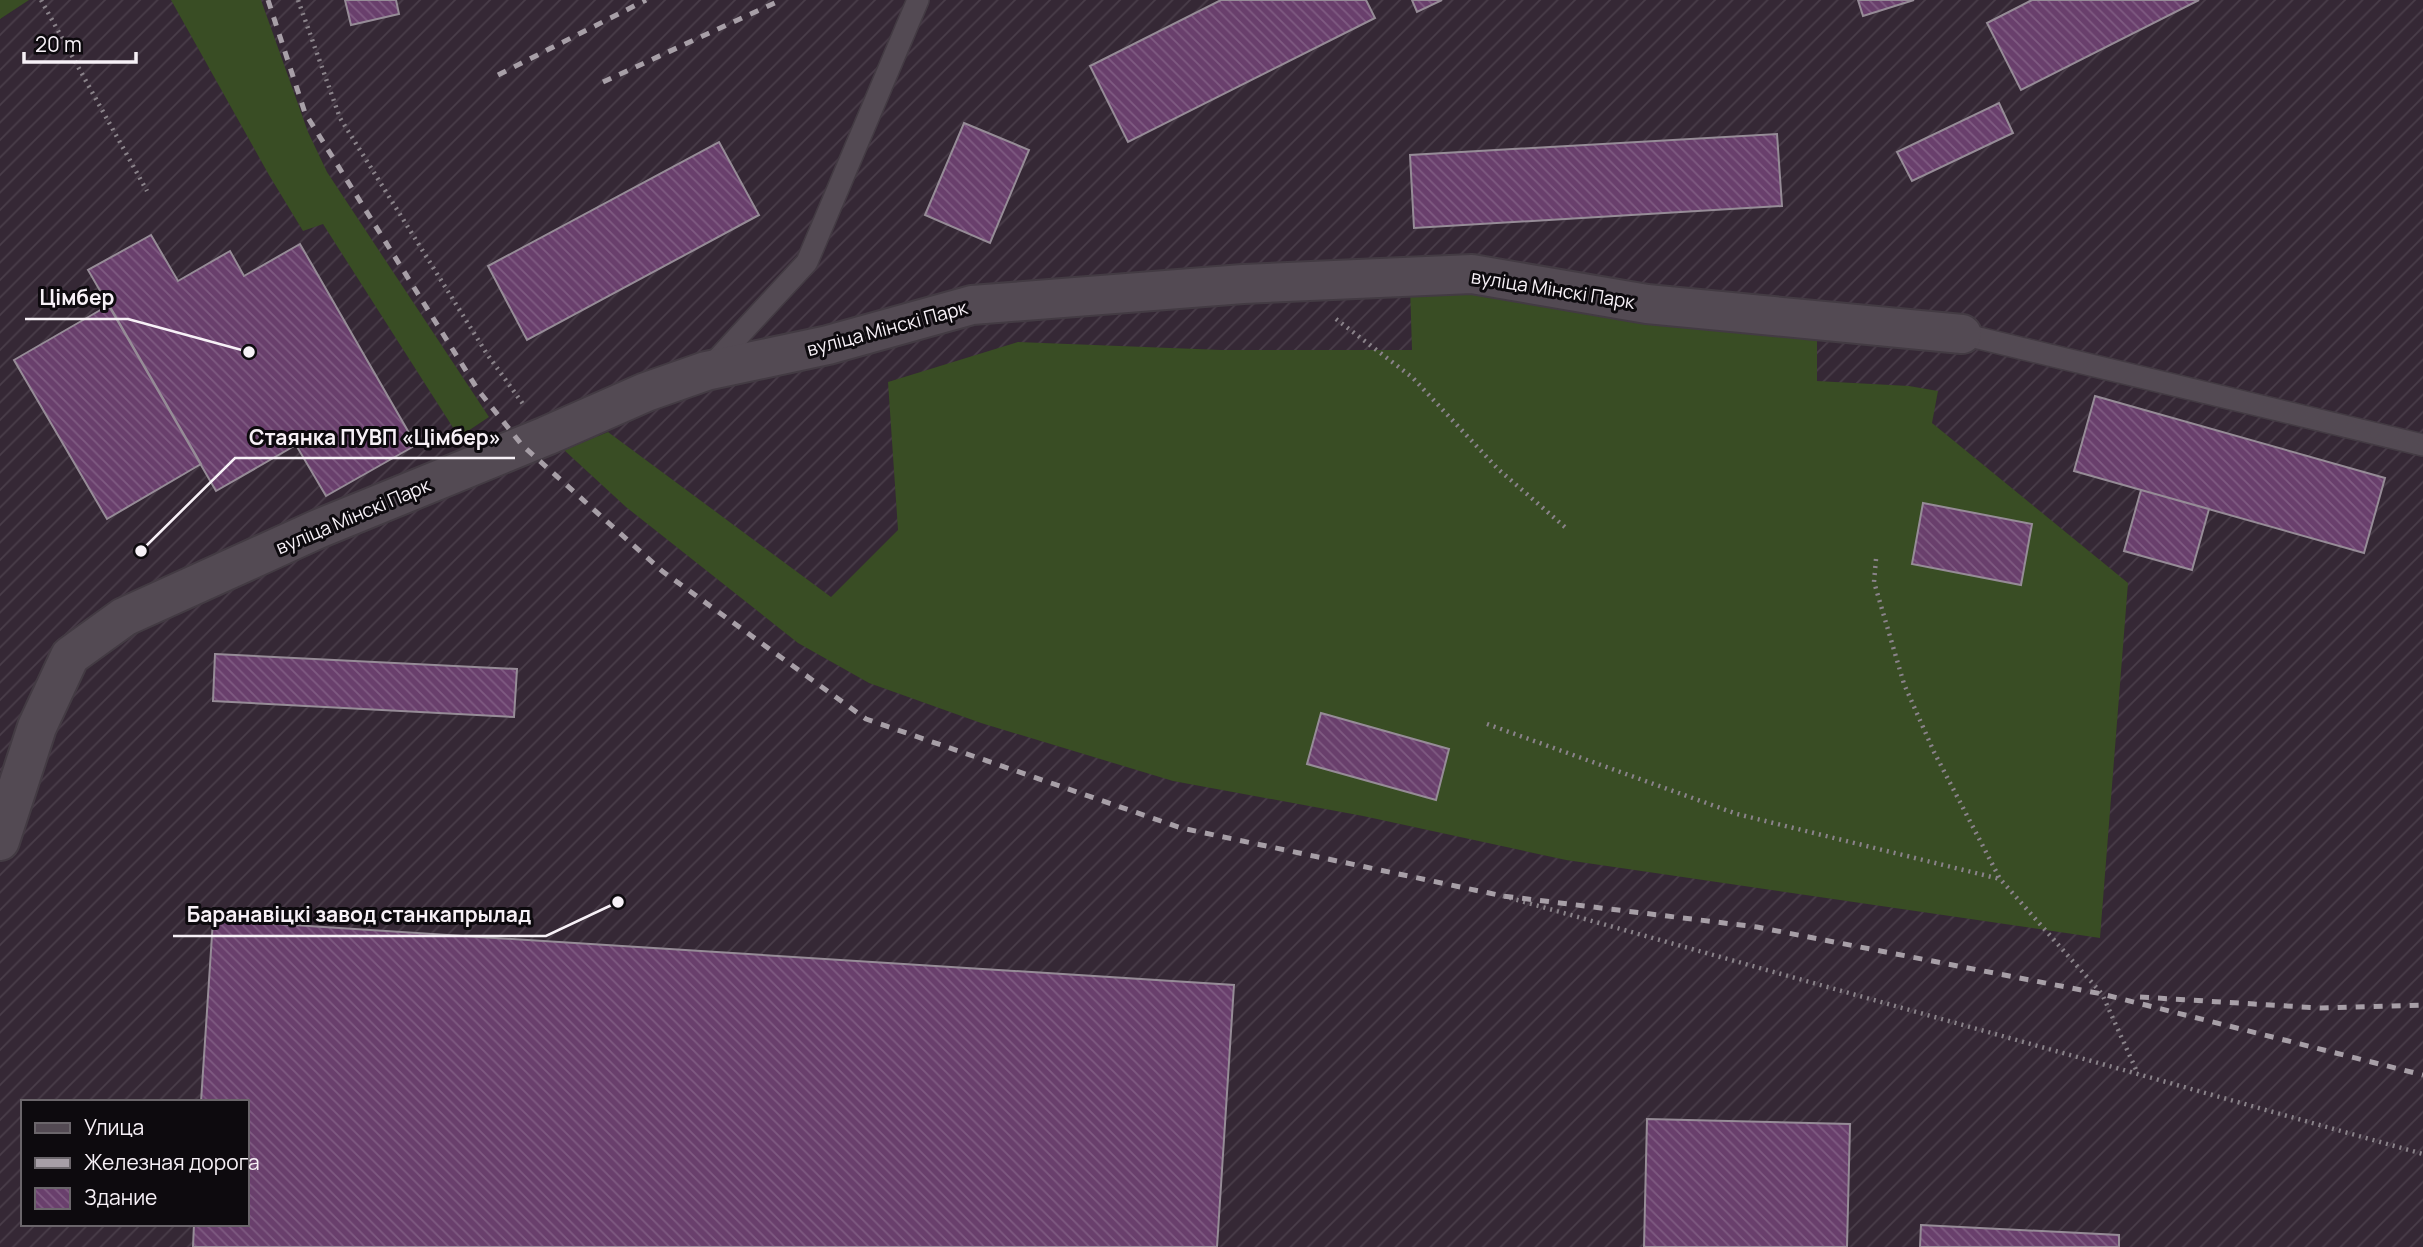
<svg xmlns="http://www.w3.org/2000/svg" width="2423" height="1247" font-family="Manrope,sans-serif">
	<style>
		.industrial { fill: url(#industrial-furrows); fill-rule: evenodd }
		.grass { fill: #394d24 }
		.building { fill: url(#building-back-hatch); stroke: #968c97; stroke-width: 2 }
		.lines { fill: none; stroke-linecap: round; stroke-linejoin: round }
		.lane-casing { stroke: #433b43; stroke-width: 24 }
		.street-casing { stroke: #433b43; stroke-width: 42 }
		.path { stroke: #8a838a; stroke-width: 4.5; stroke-dasharray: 2 5; stroke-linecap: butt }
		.lane { stroke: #534a53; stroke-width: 21 }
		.street { stroke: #534a53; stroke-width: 38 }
		.rail { stroke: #a79fa7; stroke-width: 5; stroke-dasharray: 9 9; stroke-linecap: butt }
		.labels { text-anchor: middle; stroke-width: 6; stroke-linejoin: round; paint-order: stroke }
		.street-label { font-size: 19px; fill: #f7f1f7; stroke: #0d0a0e }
		.leader { fill: none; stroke: #f7f1f7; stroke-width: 2.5 }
		.callout-dot { fill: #f7f1f7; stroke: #0d0a0e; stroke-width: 2.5 }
		.callout-label { font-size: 21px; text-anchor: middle; font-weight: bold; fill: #f7f1f7; stroke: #0d0a0e; stroke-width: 6; stroke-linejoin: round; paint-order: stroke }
	</style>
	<defs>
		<pattern id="industrial-furrows" width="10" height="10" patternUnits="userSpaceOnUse" patternTransform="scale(1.75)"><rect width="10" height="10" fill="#352835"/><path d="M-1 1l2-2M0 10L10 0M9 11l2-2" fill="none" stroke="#493d49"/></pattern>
		<pattern id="building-back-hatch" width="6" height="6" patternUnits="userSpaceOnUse" patternTransform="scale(1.75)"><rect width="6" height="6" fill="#693f6c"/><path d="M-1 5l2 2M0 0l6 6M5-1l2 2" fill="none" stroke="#7f5b82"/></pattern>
	</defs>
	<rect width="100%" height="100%" fill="#271e27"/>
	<path class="industrial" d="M6 0H2423V1247H0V3ZM23 1102H247V1224H23Z"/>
	<path class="grass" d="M0 0H29L0 19Z
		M171 0H261L308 132 327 172 489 417 459 437 323 224 303 231 269 175Z
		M1410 286 1817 328V381L1909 386 1938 391 1932 423 2128 583 2100 938 1566 860 1363 816 1173 781 981 723 869 683 798 643 626 507 564 450 608 432 831 597 898 530 888 382 1018 342 1222 350H1412Z"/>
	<path class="building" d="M345 0H396L399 14 351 25Z
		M1221 0H1366L1375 18 1128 142 1090 66Z
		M1412 0H1442L1417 12Z
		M1858 0H1914L1863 16Z
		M2032 0H2199L2021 90 1987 23Z
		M1999 103 2013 133 1912 181 1897 152Z
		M964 123 1029 150 990 243 925 215Z
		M1777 134 1782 206 1414 228 1410 155Z
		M719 142 759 215 527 340 488 266Z
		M151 235 178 281 230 251 244 276 300 244 416 445 326 496 296 445 216 491 88 270Z
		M109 305 201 464 107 519 14 360Z
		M2095 396 2385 478 2364 553 2074 471Z
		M2141 490 2209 509 2192 570 2124 551Z
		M1923 503 2032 524 2021 585 1912 564Z
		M215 654 517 669 514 717 213 701Z
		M1321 713 1449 749 1436 800 1307 764Z
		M213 920 1234 985 1217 1247H193L194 1224H247V1102H201Z
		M1647 1119 1850 1124 1847 1247H1644Z
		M1921 1225 2119 1235V1247H1920Z"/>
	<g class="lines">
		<g class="lane-casing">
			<path id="lane" d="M1962 334 2423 445
				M710 367 807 262 918 0"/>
		</g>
		<g class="street-casing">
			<path id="street" d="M0 841 37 727 70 656 124 617 318 529 546 436 646 392 706 371 828 345 972 305 1243 284 1472 274 1647 304 1962 334"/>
		</g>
		<path class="path" d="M41 0 147 191
			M298 0 340 118 487 354 523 404
			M1336 319 1413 378 1498 469 1566 528
			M1876 559 1874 582 1904 684 1934 752 2000 879 2102 994 2138 1074
			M1487 724 1737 814 2000 879
			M1503 896 2423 1154"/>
		<use href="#lane" class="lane"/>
		<use href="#street" class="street"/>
		<path class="rail" d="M268 0 305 113 478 390 522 445 662 571 866 719 1181 828 1503 896 1757 927 2102 994 2423 1075
			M498 75 646 0
			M603 82 781 0
			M2140 997 2320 1008 2423 1005"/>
	</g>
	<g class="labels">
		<g class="street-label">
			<text transform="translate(1553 289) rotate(9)" y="7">вуліца Мінскі Парк</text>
			<text transform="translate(887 328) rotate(-15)" y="7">вуліца Мінскі Парк</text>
			<text transform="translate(353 516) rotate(-23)" y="7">вуліца Мінскі Парк</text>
		</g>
	</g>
	<path class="leader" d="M249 352L128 319H25M141 551L235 458H515M618 902L546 936H173"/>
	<g class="callout-dot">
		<circle cx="249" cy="352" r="7"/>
		<circle cx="141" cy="551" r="7"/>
		<circle cx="618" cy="902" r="7"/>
	</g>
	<g class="callout-label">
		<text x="77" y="305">Цімбер</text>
		<text x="375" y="445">Стаянка ПУВП «Цімбер»</text>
		<text x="359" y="922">Баранавіцкі завод станкапрылад</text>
	</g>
	<rect x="21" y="1100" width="228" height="126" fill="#0d0a0e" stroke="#6b666b" stroke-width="2"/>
	<rect x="35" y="1123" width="35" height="10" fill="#534a53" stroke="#6b666b" stroke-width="2"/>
	<text x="84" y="1135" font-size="21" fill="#f7f1f7">Улица</text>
	<rect x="35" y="1158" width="35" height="10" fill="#a79fa7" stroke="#6b666b" stroke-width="2"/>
	<text x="84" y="1170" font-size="21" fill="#f7f1f7">Железная дорога</text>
	<rect x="35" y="1188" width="35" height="21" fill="url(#building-back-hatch)" stroke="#6b666b" stroke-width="2"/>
	<text x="84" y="1205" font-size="21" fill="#f7f1f7">Здание</text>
	<path d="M24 52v10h112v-10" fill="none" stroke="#f7f1f7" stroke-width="3.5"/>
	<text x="35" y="52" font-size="21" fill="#f7f1f7" stroke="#0d0a0e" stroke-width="5" paint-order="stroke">20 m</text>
</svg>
